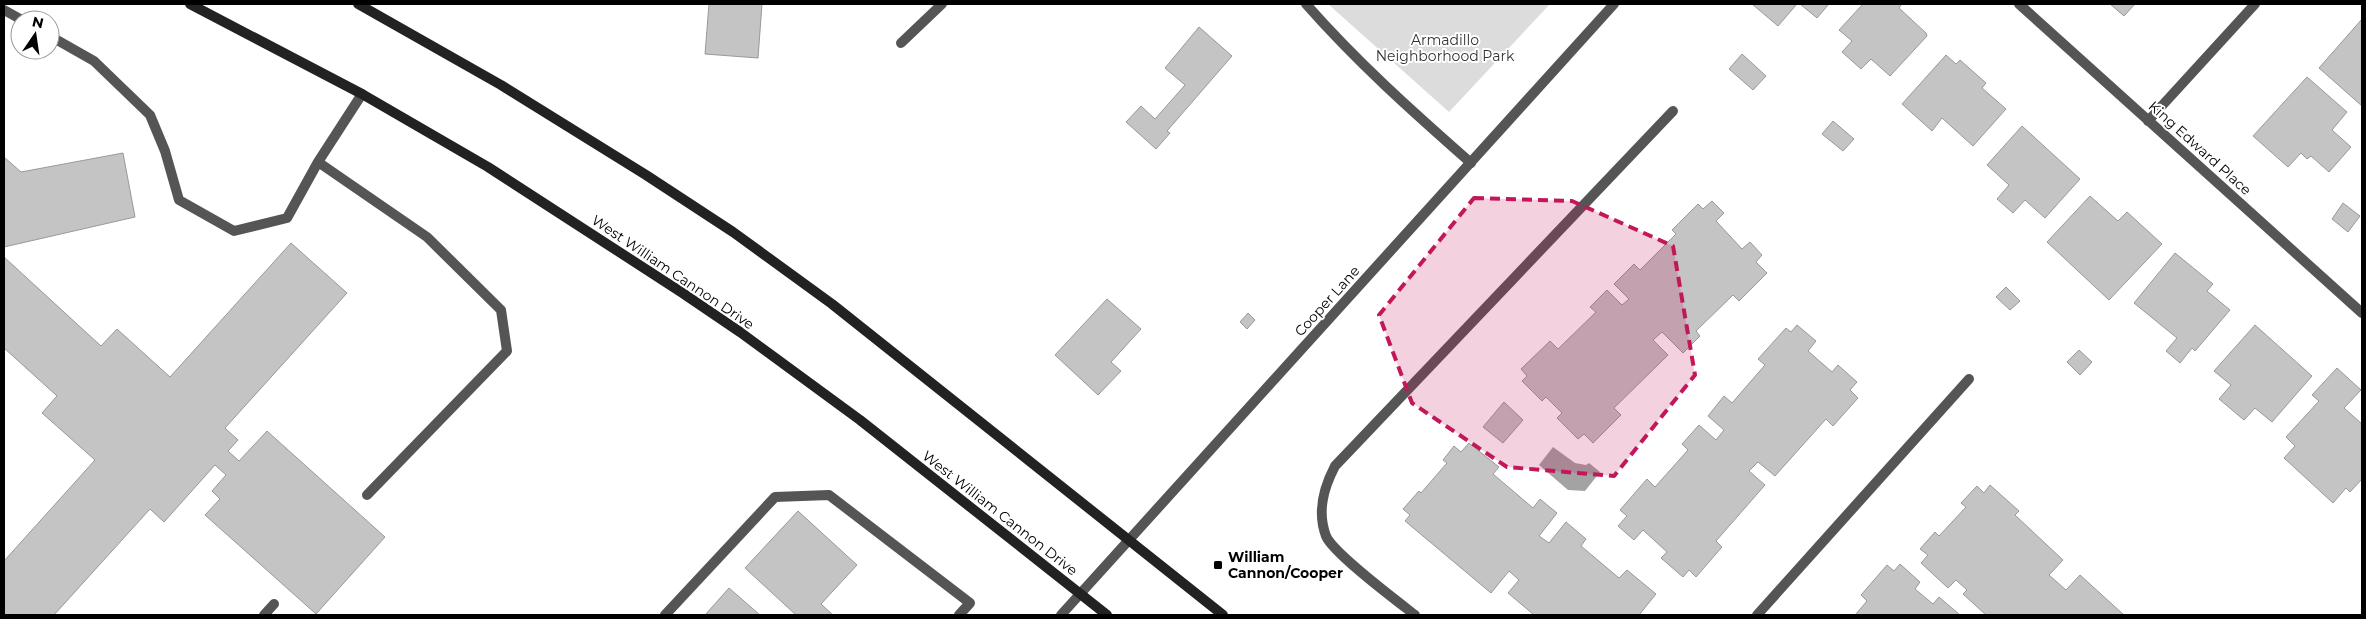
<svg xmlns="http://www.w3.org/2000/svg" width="2366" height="619" font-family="Montserrat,sans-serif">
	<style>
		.green { fill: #dcdcdc }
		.water { fill: #a3a3a3 }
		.building { fill: #c4c4c4; stroke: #999 }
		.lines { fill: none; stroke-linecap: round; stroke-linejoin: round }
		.service { stroke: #555; stroke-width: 10 }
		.minor { stroke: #555; stroke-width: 10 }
		.tertiary { stroke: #555; stroke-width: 10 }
		.secondary { stroke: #222; stroke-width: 10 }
		.marked { fill: #c2185b; fill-opacity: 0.2; stroke: #c2185b; stroke-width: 4; stroke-dasharray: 10 6; stroke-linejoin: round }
		.poi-dot { fill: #000; stroke: #fff; stroke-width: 2 }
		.labels { text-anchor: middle; stroke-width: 4; stroke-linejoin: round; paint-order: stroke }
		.park-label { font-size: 14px; fill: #333; stroke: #fff }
		.street-label { font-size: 14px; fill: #000; stroke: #fff }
		.poi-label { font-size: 14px; font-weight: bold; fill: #000; stroke: #fff; text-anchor: start }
	</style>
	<rect width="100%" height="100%" fill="#fff"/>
	<path class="green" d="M1328 4H1550L1449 112Z"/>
	<path class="water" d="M1553 447 1575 463 1586 465 1589 463 1600 472 1585 491 1568 490 1539 465Z"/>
	<path class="building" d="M709 4H762L758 58 705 54Z
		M1752 4H1797L1778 26Z
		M1800 4H1829L1817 18Z
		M1863 4H1900L1901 5 1899 8 1926 33 1927 36 1890 76 1871 59 1861 69 1842 52 1852 41 1839 30Z
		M2110 4H2135L2124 16Z
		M2362 19V106L2319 68Z
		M1199 27 1232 56 1167 131 1170 133 1156 149 1126 122 1141 106 1155 119 1185 85 1165 68Z
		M1742 54 1766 76 1753 90 1729 69Z
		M1946 55 1956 64 1960 60 1986 83 1982 88 2006 109 1973 146 1942 118 1932 131 1902 104Z
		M2307 77 2347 112 2332 130 2351 147 2329 172 2311 156 2307 159 2301 153 2288 167 2253 136Z
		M1833 121 1854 139 1843 151 1822 134Z
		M2022 126 2080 179 2045 218 2025 200 2013 213 1997 199 2009 185 1987 165Z
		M123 153 135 217 4 247V250V157L21 172Z
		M2090 196 2118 221 2127 212 2162 244 2109 300 2047 242Z
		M1712 201 1724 213 1716 221 1742 249 1750 242 1762 255 1756 262 1767 273 1739 301 1733 295 1696 331 1700 336 1683 353 1662 332 1653 340 1668 355 1614 408 1621 415 1593 443 1584 434 1578 439 1557 418 1562 413 1546 397 1542 401 1522 381 1527 376 1521 369 1550 341 1558 349 1596 312 1590 307 1607 290 1622 305 1629 299 1614 284 1634 264 1640 270 1676 234 1672 230 1698 204 1703 209Z
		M2343 203 2360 216 2348 232 2332 219Z
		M291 243 347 293 225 428 238 440 228 451 239 461 267 431 385 537 316 614 205 515 220 499 212 491 226 475 215 465 164 522 150 509 54 615H4V561L95 460 42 413 57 396 4 348V257L101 346 117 329 170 377Z
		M2175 253 2213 284 2207 291 2230 310 2195 351 2192 348 2180 363 2166 351 2177 338 2134 303Z
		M2006 287 2020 301 2010 310 1996 297Z
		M1107 299 1141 329 1111 362 1121 371 1098 395 1055 355Z
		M1248 313 1255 320 1247 329 1240 322Z
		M1797 325 1816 341 1808 351 1832 372 1838 365 1857 382 1850 390 1858 398 1833 426 1826 419 1775 476 1758 462 1749 471 1765 485 1716 541 1722 547 1696 577 1689 570 1683 577 1661 558 1667 552 1643 530 1634 540 1618 526 1627 516 1620 510 1647 479 1655 487 1688 450 1682 444 1699 425 1716 440 1724 430 1708 416 1724 396 1732 403 1765 365 1758 359 1786 328 1791 332Z
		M2255 325 2312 376 2272 422 2255 408 2244 420 2219 399 2231 385 2214 371Z
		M2079 350 2092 362 2080 375 2067 362Z
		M2337 368 2361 390 2344 408 2362 424V479L2350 492 2346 488 2333 503 2284 458 2295 446 2286 437 2319 401 2312 395Z
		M1504 402 1523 420 1503 443 1483 427Z
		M1469 443 1499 467 1493 474 1533 508 1540 499 1557 513 1539 536 1549 543 1566 522 1586 539 1581 546 1619 578 1627 570 1656 594 1639 615H1534L1508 593 1519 580 1509 571 1491 593 1405 521 1410 515 1403 509 1419 491 1421 493 1447 463 1443 460 1454 446 1461 452Z
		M1990 485 2019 511 2015 515 2063 560 2049 575 2066 590 2080 575 2124 615H1986L1963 594 1967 590 1956 580 1948 588 1921 563 1928 555 1920 549 1935 532 1939 536 1966 507 1961 503 1977 486 1984 493Z
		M798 511 857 565 821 604 833 615H796L745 568Z
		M1900 564 1920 582 1915 589 1933 604 1939 597 1960 615H1855L1867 601 1861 595 1887 565 1894 571Z
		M729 588 760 615H705Z"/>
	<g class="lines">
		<path class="service" d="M4 10 22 20
			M50 36 94 61 150 115 165 151 179 200 234 231 287 218 318 162 362 94
			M318 162 427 237 501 310 507 351 367 495
			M264 615 274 604
			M665 615 775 497 829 495 970 603 959 615
			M1415 615C1397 601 1333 553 1326 536 1317 512 1323 489 1335 466L1673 111
			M1757 615 1969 379"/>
		<path class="minor" d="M1306 4C1357 62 1413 112 1471 163
			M2019 4 2362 313
			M901 43 942 4
			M2148 121 2255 4"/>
		<path class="tertiary" d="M1061 615 1614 4"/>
		<path class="secondary" d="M190 4 362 94 488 167 681 292 740 332 860 420 1107 615
			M358 4 501 85 646 175 733 232 832 304 1223 615"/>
	</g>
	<path class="marked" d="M1474 198 1572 201 1673 246 1695 375 1614 476 1507 467 1412 403 1379 315Z"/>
	<rect class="poi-dot" x="1213" y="560" width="10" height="10" rx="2.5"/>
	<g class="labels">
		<g class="park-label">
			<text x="1445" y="45">Armadillo<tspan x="1445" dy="16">Neighborhood Park</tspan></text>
		</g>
		<g class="street-label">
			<text transform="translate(2200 148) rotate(42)" y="5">King Edward Place</text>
			<text transform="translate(673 272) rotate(34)" y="5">West William Cannon Drive</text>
			<text transform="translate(1327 301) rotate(-48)" y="5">Cooper Lane</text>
			<text transform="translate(1000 513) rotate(38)" y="5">West William Cannon Drive</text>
		</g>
		<g class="poi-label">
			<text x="1228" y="562">William<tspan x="1228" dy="16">Cannon/Cooper</tspan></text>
		</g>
	</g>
	<rect width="2366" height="619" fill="none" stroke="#000000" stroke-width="10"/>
	<g transform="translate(35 35) rotate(13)"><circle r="24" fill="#ffffff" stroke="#999999"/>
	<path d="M0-4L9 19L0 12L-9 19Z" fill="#000000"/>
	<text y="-8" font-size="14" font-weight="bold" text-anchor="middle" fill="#000000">N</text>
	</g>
</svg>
